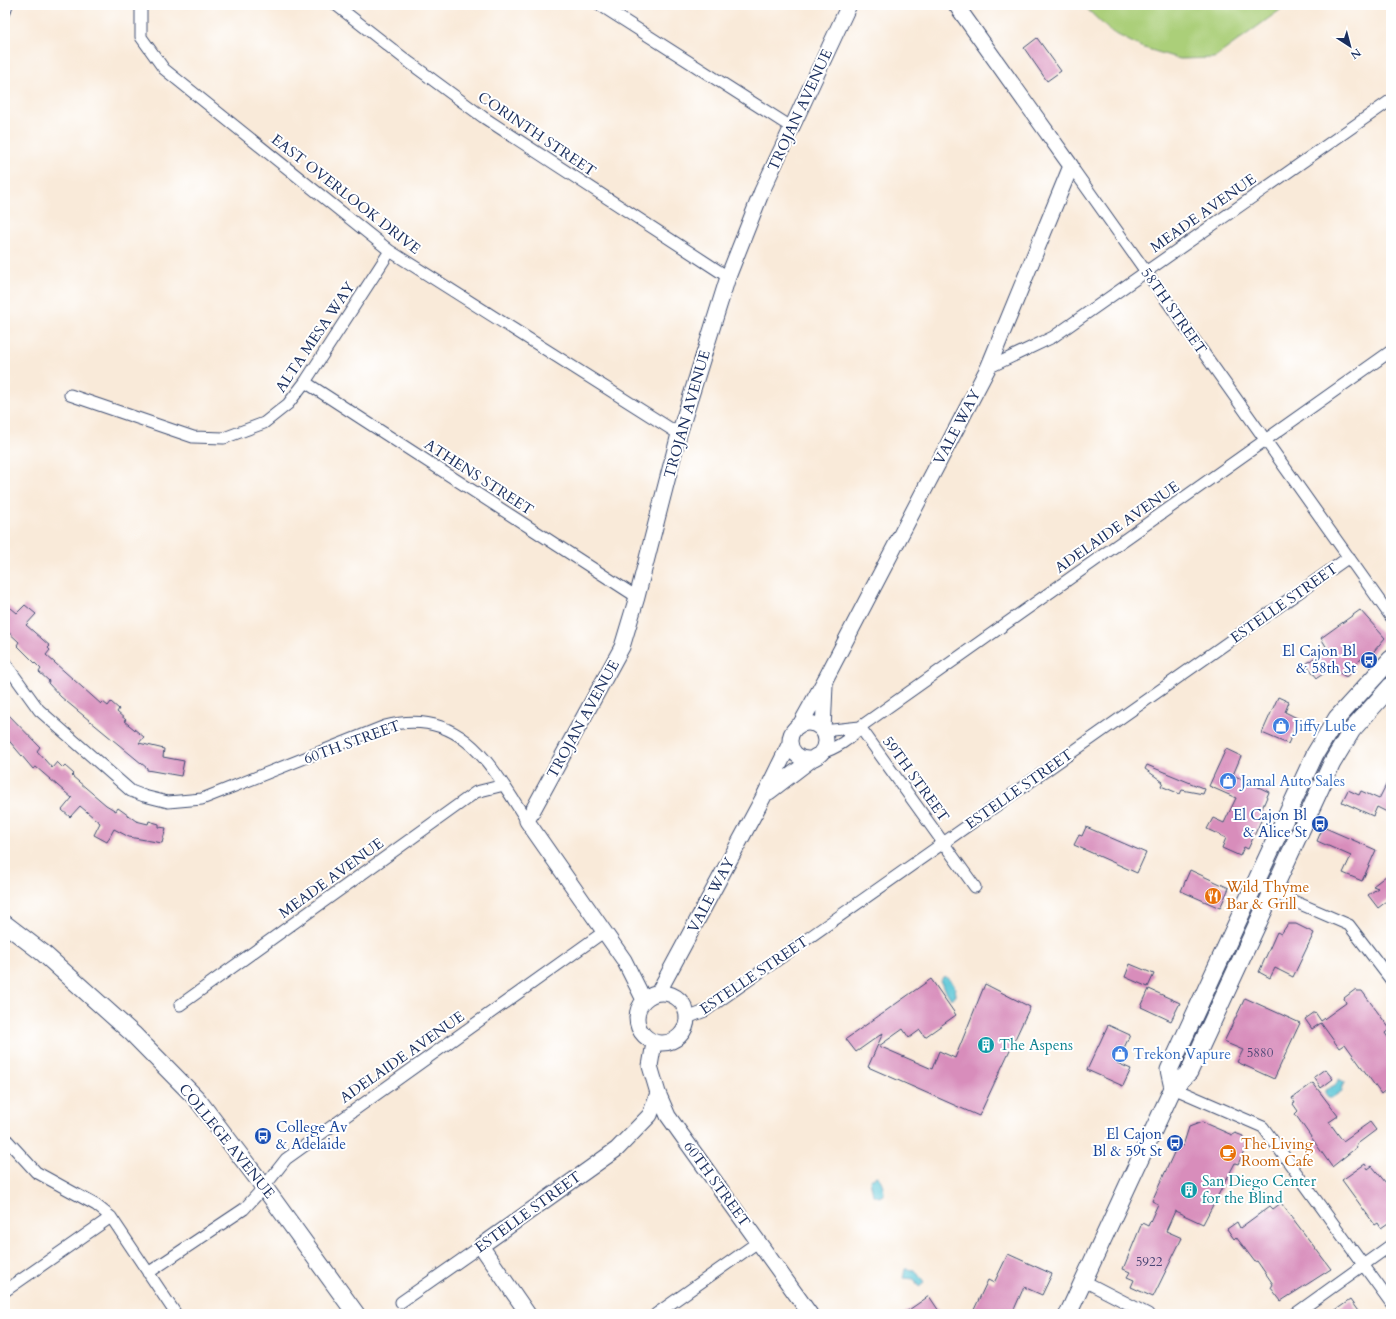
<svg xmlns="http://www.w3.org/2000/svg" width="1396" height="1319" font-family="Cardo,serif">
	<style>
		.green { fill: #abcf79; stroke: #637f6c }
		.water { fill: #5bc6d6; stroke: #3b7a9a }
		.building { fill: #d88dbb }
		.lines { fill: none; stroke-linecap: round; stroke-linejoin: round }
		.street-casing { stroke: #3c4b70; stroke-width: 13 }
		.secondary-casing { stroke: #3c4b70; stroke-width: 17 }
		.primary-casing { stroke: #3c4b70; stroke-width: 19 }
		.street { stroke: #fff; stroke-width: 11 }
		.secondary { stroke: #fff; stroke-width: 15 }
		.primary { stroke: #fff; stroke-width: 17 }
		.labels { text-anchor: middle; stroke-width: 4; stroke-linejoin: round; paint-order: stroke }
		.number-label { font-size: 13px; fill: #4a4675 }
		.street-label { font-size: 15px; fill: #1b2f5e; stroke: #fff }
		.transit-label { font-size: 15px; fill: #164399; stroke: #fff; text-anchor: end }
		.shop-label { font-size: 15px; fill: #366cbe; stroke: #fff; text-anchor: start }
		.food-label { font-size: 15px; fill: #c56008; stroke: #fff; text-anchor: start }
		.culture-label { font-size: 15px; fill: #0d838f; stroke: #fff; text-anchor: start }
	</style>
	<rect width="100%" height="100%" fill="#fff"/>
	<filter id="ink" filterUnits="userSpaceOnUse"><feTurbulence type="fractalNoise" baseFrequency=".025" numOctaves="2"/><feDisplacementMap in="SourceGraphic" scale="8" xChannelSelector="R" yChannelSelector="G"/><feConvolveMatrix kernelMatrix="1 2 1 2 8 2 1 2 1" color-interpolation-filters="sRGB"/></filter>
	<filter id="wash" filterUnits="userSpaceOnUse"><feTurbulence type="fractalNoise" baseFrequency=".012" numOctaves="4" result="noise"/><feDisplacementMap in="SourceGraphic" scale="16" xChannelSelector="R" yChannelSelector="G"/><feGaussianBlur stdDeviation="0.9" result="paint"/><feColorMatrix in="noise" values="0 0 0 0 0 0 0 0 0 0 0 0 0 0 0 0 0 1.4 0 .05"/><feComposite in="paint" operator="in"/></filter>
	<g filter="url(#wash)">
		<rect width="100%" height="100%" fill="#f9ead9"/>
		<path class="green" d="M1083 5H1287L1214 58 1180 59 1141 47 1110 31Z"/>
		<path class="water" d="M944 976C953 979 956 988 956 996L951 999 940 981Z
			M1339 1079 1344 1082 1342 1091 1333 1097H1328L1325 1093V1090L1335 1085Z
			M877 1176C882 1180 884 1188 884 1195L879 1197 873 1195 870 1179Z
			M905 1269 915 1270 924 1283 919 1287 914 1279 903 1278Z"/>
		<g id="blocks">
			<path class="building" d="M1037 38 1061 71 1047 81 1024 48Z
				M5 603 17 613 25 605 36 614 26 625 50 646 48 648 50 650 46 655 101 704 103 702 108 706 111 702 119 709 117 712 126 720 124 721 144 737 139 743 164 749 163 757 184 761 181 776 147 770V768L61 697 48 683 49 681 39 672 41 669 17 645 19 642 5 629Z
				M1360 610 1385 638 1369 657 1366 655 1353 666V671L1346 677 1332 668 1317 678 1306 664 1327 648 1321 638Z
				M1278 697 1289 702 1285 712 1299 719 1288 744 1262 733Z
				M5 711 40 747 37 751 52 768 57 762 63 768 65 766 74 774 72 776 106 805 116 811 118 808 136 821 148 824 149 821 159 824V827L166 828 162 843 129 837 114 829 107 842 94 835 100 823 80 806 70 817 62 810 72 798 36 767 33 769 5 736Z
				M1226 749 1241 756 1233 775 1269 792 1261 811 1265 812 1248 849 1244 847 1240 856 1222 848 1226 838 1207 829 1213 818 1224 823 1236 798 1209 786Z
				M1147 765 1205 789 1203 794 1182 790 1180 794 1161 786 1163 782 1145 769Z
				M1391 775V814L1377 807 1373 816 1342 802 1348 790 1359 795 1361 791 1379 799Z
				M1086 827 1146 853 1137 873 1074 845 1079 835 1082 836Z
				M1323 827 1376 850 1362 881 1343 873 1351 856 1317 841Z
				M1190 870 1229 888 1220 908 1181 891Z
				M1391 872V898L1378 908 1368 895 1378 888 1373 886Z
				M1288 924H1296L1314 933 1293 977 1275 968 1270 978 1259 972 1277 932 1281 934Z
				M1130 964 1154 974 1148 987 1125 977Z
				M931 979 956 1015 925 1037 920 1030 909 1038 903 1029 879 1046 932 1069 939 1051 955 1058 985 984 1030 1007 979 1116 868 1067 883 1033 856 1052 846 1039Z
				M1149 989 1180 1003 1171 1021 1141 1007Z
				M1356 989 1357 991H1362L1390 1029 1385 1033 1391 1042V1081L1387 1084 1389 1087 1381 1094 1345 1044 1339 1048 1321 1023 1312 1029 1305 1019 1315 1012 1321 1021 1346 1003 1344 998Z
				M1245 998 1300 1023 1274 1079 1237 1062 1243 1050 1224 1042Z
				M1108 1025 1130 1035 1117 1063 1131 1069 1123 1086 1087 1070Z
				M1325 1069 1333 1079 1321 1088 1314 1077Z
				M1313 1083 1338 1116 1329 1122 1343 1141 1370 1122 1376 1130 1356 1145 1357 1147 1332 1167 1295 1114 1298 1111 1293 1104 1295 1103 1292 1098Z
				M1202 1122 1232 1135 1235 1133 1243 1136V1138L1249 1141 1238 1164 1235 1163 1203 1224 1175 1211 1166 1231 1182 1238 1153 1297 1131 1287 1134 1280 1127 1277 1130 1272 1123 1269 1142 1223 1148 1226 1158 1204 1152 1201 1178 1144 1183 1146 1189 1127Z
				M1365 1164 1368 1169 1372 1166 1391 1189V1221L1381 1228 1378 1223 1375 1225 1342 1180Z
				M1281 1203 1331 1269 1281 1301 1271 1288 1273 1284 1257 1261 1255 1262 1236 1237 1234 1239 1227 1229 1237 1222 1240 1228 1270 1206 1273 1209Z
				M1008 1254 1052 1274 1042 1295 1024 1287 1012 1314H972L988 1280 994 1283Z
				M929 1296 941 1314H903Z
				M1350 1300 1360 1314H1330Z"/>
		</g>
	</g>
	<g filter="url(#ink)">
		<use href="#blocks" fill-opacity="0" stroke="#3c4b70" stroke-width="1"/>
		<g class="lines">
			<g class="street-casing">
				<path id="street" d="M141 5V37L164 69 390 251 679 434
					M336 5 410 63 483 117 728 277
					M600 5 791 127
					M5 11 7 5
					M1071 166 1391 617
					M988 368 1053 337 1391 100
					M305 382 637 597
					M70 395 193 437 224 438 264 423 288 404 305 382 390 251
					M5 663 39 710 131 791 144 796 168 802 202 799 385 726C462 706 492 767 527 821
					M860 727 975 887
					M823 731 860 727
					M821 753C835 749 851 739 860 727L1391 351
					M1254 884 1349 925 1391 980
					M180 1005 476 792 504 785
					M687 1018 705 1011 1349 557
					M1173 1088 1263 1127 1391 1303
					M5 1138 36 1172 96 1205 111 1217 176 1314
					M148 1273 244 1209 264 1187 286 1159 605 931
					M1084 1281 1148 1314
					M5 1291 111 1217
					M401 1302 481 1246
					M656 1314 758 1242
					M1295 1314 1391 1245"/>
			</g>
			<g class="secondary-casing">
				<path id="secondary" d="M790 741a18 18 0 1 1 36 0a18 18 0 1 1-36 0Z
					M800 725 825 680 988 368 1071 166 956 5
					M823 731 825 685
					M769 792 816 756
					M637 1018a25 25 0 1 1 50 0a25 25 0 1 1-50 0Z
					M658 993 764 796 790 743
					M644 1000 624 960 527 821 622 647 637 597 679 434 728 277 762 191 849 5
					M654 1043 650 1066 658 1093 668 1116 810 1314
					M528 1314 481 1246 617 1149 650 1115 658 1093"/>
			</g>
			<g class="primary-casing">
				<path id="primary" d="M5 924 43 953 133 1034 197 1099 264 1187 356 1314
					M1173 1088 1169 1070 1315 754 1337 718 1391 659
					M1068 1314 1173 1088 1189 1072 1332 763 1352 730 1391 686"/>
			</g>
			<use href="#street" class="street"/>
			<use href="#secondary" class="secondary"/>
			<use href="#primary" class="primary"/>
		</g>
	</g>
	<defs>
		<g id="bus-disc" transform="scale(0.9)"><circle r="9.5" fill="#1a4fb4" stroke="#fff"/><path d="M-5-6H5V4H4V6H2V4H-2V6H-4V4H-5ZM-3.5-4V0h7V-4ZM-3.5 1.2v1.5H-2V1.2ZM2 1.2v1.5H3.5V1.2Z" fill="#fff"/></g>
		<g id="shop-disc" transform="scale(0.9)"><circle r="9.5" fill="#3f7fe0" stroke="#fff"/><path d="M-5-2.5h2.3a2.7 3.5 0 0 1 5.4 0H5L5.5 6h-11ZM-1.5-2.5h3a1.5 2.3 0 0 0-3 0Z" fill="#fff"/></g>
		<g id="restaurant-disc" transform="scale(0.9)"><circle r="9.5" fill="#e8710a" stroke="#fff"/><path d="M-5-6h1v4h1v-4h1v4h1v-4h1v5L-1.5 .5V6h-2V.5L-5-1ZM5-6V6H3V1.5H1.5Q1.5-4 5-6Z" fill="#fff"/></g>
		<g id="building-disc" transform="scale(0.9)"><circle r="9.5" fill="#0f9aa8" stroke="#fff"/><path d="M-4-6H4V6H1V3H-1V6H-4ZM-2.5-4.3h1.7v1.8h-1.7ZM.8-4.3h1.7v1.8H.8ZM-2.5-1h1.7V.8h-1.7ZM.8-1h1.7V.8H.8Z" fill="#fff"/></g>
		<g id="cafe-disc" transform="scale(0.9)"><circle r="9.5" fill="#e8710a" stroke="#fff"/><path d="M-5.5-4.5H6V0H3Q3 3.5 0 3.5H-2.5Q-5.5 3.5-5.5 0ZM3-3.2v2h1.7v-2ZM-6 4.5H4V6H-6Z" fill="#fff"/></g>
	</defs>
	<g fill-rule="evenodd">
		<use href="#bus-disc" x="1369" y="660"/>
		<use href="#shop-disc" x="1281" y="726"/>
		<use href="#shop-disc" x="1228" y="781"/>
		<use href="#bus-disc" x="1320" y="824"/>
		<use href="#restaurant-disc" x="1213" y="896"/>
		<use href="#building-disc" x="986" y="1045"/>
		<use href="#shop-disc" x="1120" y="1054"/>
		<use href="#bus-disc" x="263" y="1136"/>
		<use href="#bus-disc" x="1175" y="1143"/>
		<use href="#cafe-disc" x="1228" y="1153"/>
		<use href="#building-disc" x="1189" y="1190"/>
	</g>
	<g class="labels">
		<g class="number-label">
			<text x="1260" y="1057">5880</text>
			<text x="1149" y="1266">5922</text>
		</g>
		<g class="street-label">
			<text transform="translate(800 110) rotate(-65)" y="5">TROJAN AVENUE</text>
			<text transform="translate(537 134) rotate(34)" y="5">CORINTH STREET</text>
			<text transform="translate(346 194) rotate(38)" y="5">EAST OVERLOOK DRIVE</text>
			<text transform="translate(1203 213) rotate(-35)" y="5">MEADE AVENUE</text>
			<text transform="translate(1174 311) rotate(55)" y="5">58TH STREET</text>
			<text transform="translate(315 337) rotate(-56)" y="5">ALTA MESA WAY</text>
			<text transform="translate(687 414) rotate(-74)" y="5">TROJAN AVENUE</text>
			<text transform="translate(957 427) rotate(-62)" y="5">VALE WAY</text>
			<text transform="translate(479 477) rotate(33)" y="5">ATHENS STREET</text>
			<text transform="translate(1117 527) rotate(-35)" y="5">ADELAIDE AVENUE</text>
			<text transform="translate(1284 603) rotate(-35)" y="5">ESTELLE STREET</text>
			<text transform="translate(583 719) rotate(-61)" y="5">TROJAN AVENUE</text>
			<text transform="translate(352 742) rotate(-20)" y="5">60TH STREET</text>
			<text transform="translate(916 779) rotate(54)" y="5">59TH STREET</text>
			<text transform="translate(1019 789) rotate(-35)" y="5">ESTELLE STREET</text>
			<text transform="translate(331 878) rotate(-36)" y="5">MEADE AVENUE</text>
			<text transform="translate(711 895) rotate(-62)" y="5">VALE WAY</text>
			<text transform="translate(754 975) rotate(-34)" y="5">ESTELLE STREET</text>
			<text transform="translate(402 1057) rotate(-35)" y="5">ADELAIDE AVENUE</text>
			<text transform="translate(227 1141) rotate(51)" y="5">COLLEGE AVENUE</text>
			<text transform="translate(717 1184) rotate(54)" y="5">60TH STREET</text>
			<text transform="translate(528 1212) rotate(-36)" y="5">ESTELLE STREET</text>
		</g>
		<g class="transit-label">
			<text x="1356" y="656">El Cajon Bl<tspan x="1356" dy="17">&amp; 58th St</tspan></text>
			<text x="1307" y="820">El Cajon Bl<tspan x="1307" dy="17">&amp; Alice St</tspan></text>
			<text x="276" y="1132" text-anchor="start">College Av<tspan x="276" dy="17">&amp; Adelaide</tspan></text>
			<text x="1162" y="1139">El Cajon<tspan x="1162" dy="17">Bl &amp; 59t St</tspan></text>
		</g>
		<g class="shop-label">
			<text x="1294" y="731">Jiffy Lube</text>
			<text x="1241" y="786">Jamal Auto Sales</text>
			<text x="1133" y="1059">Trekon Vapure</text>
		</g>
		<g class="food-label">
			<text x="1226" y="892">Wild Thyme<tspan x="1226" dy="17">Bar &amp; Grill</tspan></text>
			<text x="1241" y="1149">The Living<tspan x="1241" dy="17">Room Cafe</tspan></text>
		</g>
		<g class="culture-label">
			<text x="999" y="1050">The Aspens</text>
			<text x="1202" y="1186">San Diego Center<tspan x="1202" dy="17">for the Blind</tspan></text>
		</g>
	</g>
	<rect width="1396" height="1319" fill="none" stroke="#fff" stroke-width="20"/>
	<g transform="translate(1350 46) rotate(144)" stroke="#ffffff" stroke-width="3" paint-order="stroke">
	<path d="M0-3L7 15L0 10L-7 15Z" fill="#1b2f5e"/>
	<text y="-6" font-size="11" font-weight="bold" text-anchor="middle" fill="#1b2f5e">N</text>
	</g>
</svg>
